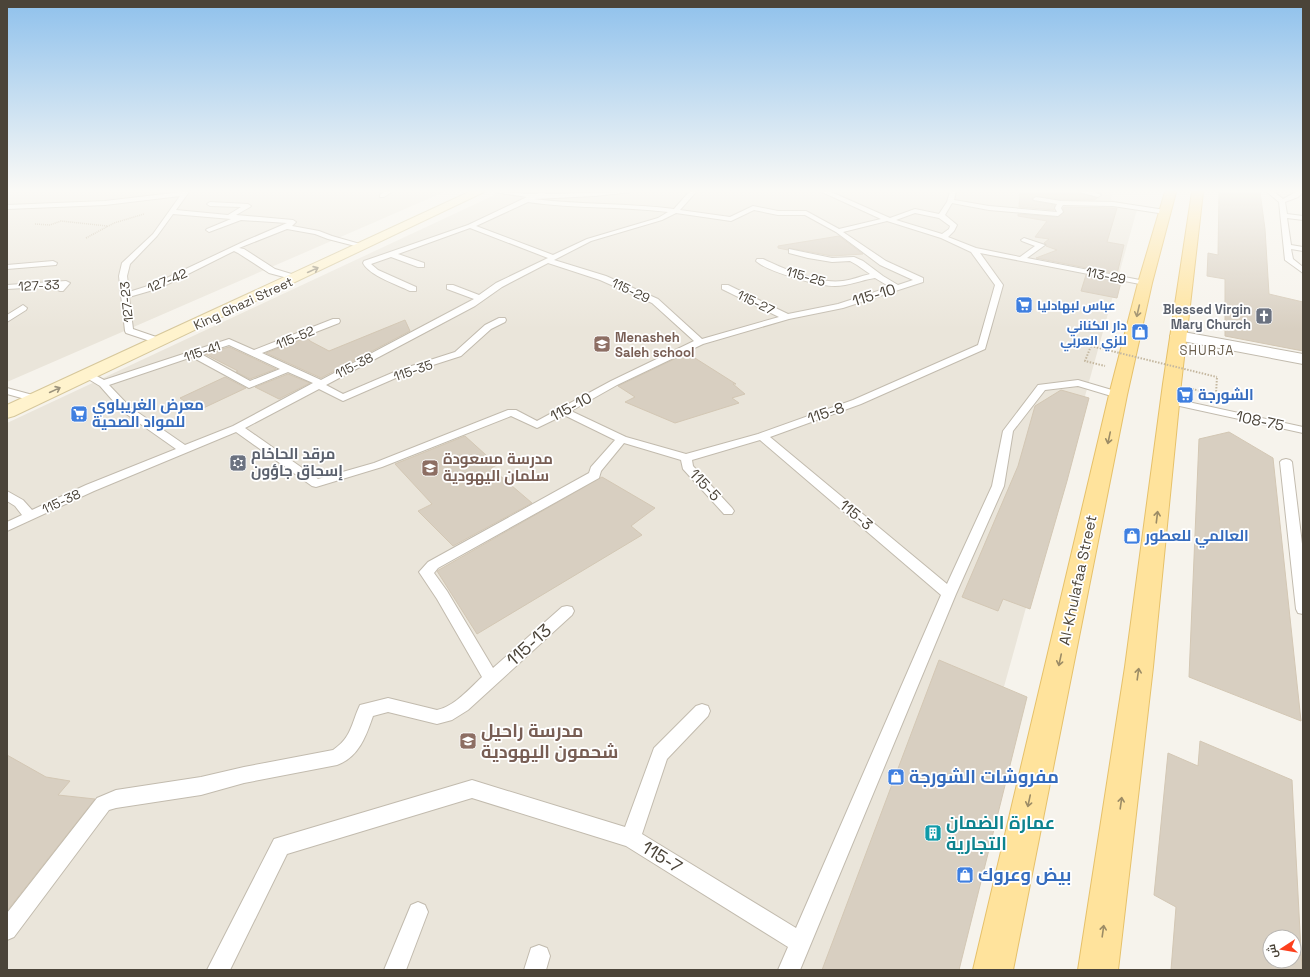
<svg xmlns="http://www.w3.org/2000/svg" width="1310" height="977" font-family="'Space Grotesk',Cairo,sans-serif">
	<style>
		.residential { fill: #eae5da }
		.building { fill: #d8cfc1; stroke: #d3c7b4; fill-rule: evenodd }
		.lines { fill: none; stroke-linecap: round; stroke-linejoin: round }
		.lane-casing { stroke: #c2bbae; stroke-width: 2 }
		.street-casing { stroke: #c2bbae; stroke-width: 2 }
		.secondary-casing { stroke: #d6c79b; stroke-width: 2 }
		.primary-casing { stroke: #e6c16a; stroke-width: 2 }
		.path-far2 { stroke: #c4b79f; stroke-width: 1.5; stroke-dasharray: 1 1; stroke-linecap: butt }
		.path-far1 { stroke: #c4b79f; stroke-width: 2; stroke-dasharray: 1.5 1.5; stroke-linecap: butt }
		.path { stroke: #c4b79f; stroke-width: 2.5; stroke-dasharray: 2 2; stroke-linecap: butt }
		.lane { fill: #fff; fill-rule: evenodd }
		.street { fill: #fff; fill-rule: evenodd }
		.secondary { fill: #fff3cd; fill-rule: evenodd }
		.primary { fill: #ffe39c; fill-rule: evenodd }
		.path-bridge { stroke: #c4b79f; stroke-width: 2; stroke-dasharray: 1.5 1.5; stroke-linecap: butt }
		.oneway { stroke: #9c937c }
		.oneway2 { stroke: #9c8c66 }
		.labels { text-anchor: middle; stroke-width: 3.5; stroke-linejoin: round; paint-order: stroke }
		.far-street-label { font-size: 13px; fill: #4b4439; stroke: #fff }
		.far-shop-label { font-size: 13px; font-weight: bold; fill: #366cbe; stroke: #fff; text-anchor: start }
		.far-worship-label { font-size: 13px; font-weight: bold; fill: #5b616d; stroke: #fff; text-anchor: end }
		.far-education-label { font-size: 13px; font-weight: bold; fill: #785e54; stroke: #fff; text-anchor: start }
		.far-neighbourhood-label { font-size: 13px; letter-spacing: 1px; fill: #6e6250; stroke: #fff }
		.street-label { font-size: 15px; fill: #4b4439; stroke: #fff }
		.shop-label { font-size: 15px; font-weight: bold; fill: #366cbe; stroke: #fff; text-anchor: start }
		.worship-label { font-size: 15px; font-weight: bold; fill: #5b616d; stroke: #fff; text-anchor: start }
		.education-label { font-size: 15px; font-weight: bold; fill: #785e54; stroke: #fff; text-anchor: start }
		.near-street-label { font-size: 18px; fill: #4b4439; stroke: #fff }
		.near-education-label { font-size: 18px; font-weight: bold; fill: #785e54; stroke: #fff; text-anchor: start }
		.near-shop-label { font-size: 18px; font-weight: bold; fill: #366cbe; stroke: #fff; text-anchor: start }
		.near-culture-label { font-size: 18px; font-weight: bold; fill: #0d838f; stroke: #fff; text-anchor: start }
	</style>
	<rect width="100%" height="100%" fill="#f6f3ec"/>
	<path class="residential" d="M7 192H444L7 382V240L8 239 7 238Z
		M501 192H1112L1111 200 1138 206 925 970H7V423Z"/>
	<path class="building" d="M1020 192H1078L1097 198 1094 200H1061L1036 196 1032 199 1034 201 1055 205 1054 210 1019 207Z
		M1219 192H1260L1265 229 1269 294 1303 302V351L1225 336V279L1207 276 1208 253 1218 255Z
		M1064 207 1117 208 1107 242 1124 245 1117 274 1036 258 1057 250 1046 246V244L1044 243 1049 239 1035 237 1047 221 1018 216V214L1058 217 1064 212 1063 208Z
		M839 236 863 254 832 256 789 248 788 250 778 248V246Z
		M1086 275 1121 282 1117 298 1081 291Z
		M405 320 410 331 321 378 266 353 307 337 310 341 329 351Z
		M229 347 251 357 276 369 250 379 236 372 238 371 205 354Z
		M687 353 736 384H733L745 394 732 398 739 403 675 423 625 402 635 397 618 386Z
		M288 374 310 383 279 399 255 387Z
		M225 377 246 388 197 411 180 398Z
		M1061 390 1089 398 1067 481 1030 609 1003 599 998 611 962 597 1018 466 1035 406Z
		M1229 432 1273 458 1301 721 1189 677 1199 439Z
		M465 436 497 465 491 468 532 503 453 546 418 511 432 504 395 464Z
		M602 477 655 508 631 526 642 535 477 634 437 571Z
		M939 660 1027 697 959 970H822Z
		M1200 741 1292 780 1302 970H1171L1176 907 1154 895 1168 753 1198 766ZM1270 937H1294V961H1270Z
		M7 755 46 777 70 781 58 795 95 799 7 911Z"/>
	<g class="lines">
		<g class="lane-casing">
			<path id="lane" d="M181 192H189L176 210 228 215 241 207 210 206 207 204 210 202 248 204 251 206 250 207 236 215 293 220 296 222 292 226 319 231 332 236 367 246 363 248 328 239 315 234 287 229 239 248 244 249 275 269 298 276V280H295L269 273 238 253 234 251 160 288 129 297 133 329 162 339 164 341 162 343 159 344 126 333 125 331 119 276 122 263 153 234 180 196 105 205 7 209V205L105 201ZM173 214 231 219 207 229 206 230 209 232 241 220 287 223 245 241 154 284 129 292 127 276 130 264 157 236Z
				M383 192H391L384 197H380V195Z
				M494 192 534 194 547 192 544 194H546L631 192 595 196 534 199C581 205 628 203 674 209L689 192H696L680 210 730 217 753 206 778 211H806L839 229 881 219 822 192H831L890 218 915 209 939 214 947 202 950 192H956L954 200 989 206 1057 212 1055 208 1057 204 1034 200 1033 199 1036 197 1061 201 1113 202 1165 210 1168 212 1165 214 1113 206 1063 205 1061 208 1063 212 1058 216 989 210 952 203 945 215 957 225 954 231 948 237 976 248 1020 257 1035 246 1022 241 1021 240 1024 238 1045 245 1027 258 1145 281 1149 283 1145 285 980 253 1003 285 985 349 861 404 770 437 947 584 992 486 1003 431 1038 385 1078 380 1122 393 1123 395 1118 398 1078 386 1045 390 1013 431 1004 486 956 594 800 970H778L788 947 626 846 472 798 287 854 230 970H207L274 839 472 780 625 827 654 748 696 706 702 704 708 706 710 711 708 716 667 759 642 834 796 928 941 595 760 440 692 460 693 466 732 508 734 511 732 514H724L683 469 681 460 624 443 601 471 599 478 438 568 434 573 447 591 493 668 562 607 567 606 572 607 574 611 572 615 468 710 452 720 437 724 388 712 373 716C366 736 359 757 337 765L244 783 201 795 116 808 109 810 14 937 7 940V913L97 798 116 790 201 777 244 767 333 750C352 737 351 724 360 705L388 698 437 710C455 706 469 689 482 677L437 599 419 572 428 562 589 473 591 467 615 440 564 415 537 428 511 416 382 467 316 487 312 486 236 432 94 491 7 531V522L22 515 15 506 7 501V491L23 500 32 510 86 485 176 449 122 411 100 386 85 377 83 375 85 373H91L104 380 229 339 254 350 333 319H339L340 321 339 323 262 353 321 380 474 299 447 289V285H453L479 295 496 283 548 258 470 228 398 254 424 263V267H418L391 257 371 264 378 270 416 287V291H410C396 284 370 276 363 263L364 261 468 225 527 197ZM528 202C575 209 622 206 668 212L658 218 587 239 553 255 476 226ZM754 210 778 215H805L836 232 880 265 913 280 898 285 883 276 863 261 854 257 832 258 789 249V253L808 258 832 262 850 261 857 265 870 274C861 276 852 280 843 281 816 284 787 270 763 259H757L756 261C768 272 819 286 835 286 849 286 861 280 875 278L890 287 838 304 788 314 728 285H722V289L779 317 702 339 658 299 606 276 554 260 591 241 662 220 676 213 731 221ZM915 213 939 218 950 226 949 229 942 234 896 220ZM887 221 941 238 971 252 995 285 978 345 853 400 758 434 686 454 626 437 571 411 617 385 703 344 789 319 843 308 923 282V278L886 261 843 232ZM548 263 600 280 652 303 694 341 611 381 537 421 516 410H508L374 463 318 479 245 428 319 389 343 401 405 374 461 356 491 329 505 322 506 320 505 318H499L485 325 455 352 399 370 343 394 326 385 475 306 502 287ZM229 345 280 369 250 381 201 354ZM192 357 249 388 288 372 313 383 233 426 185 445 130 407 109 385Z
				M1079 192H1094L1101 195 1098 197Z
				M1267 192H1274L1283 199 1296 192H1303L1298 197 1285 202 1287 214 1303 216V220L1287 218 1291 245 1303 247V251L1291 249 1293 259 1303 267V273L1285 260 1279 202Z
				M53 261 57 263 56 265 7 269V265Z
				M66 281 70 283 63 291H60L56 289 59 286 7 289V285Z
				M23 305 27 308 26 310 7 322V315Z
				M7 388 40 397 41 399 36 402 7 394Z
				M1170 398 1303 427V433L1166 403 1165 401Z
				M1286 459 1290 460 1292 462 1303 552V614L1298 613 1296 609 1280 462 1282 460Z
				M418 902 425 905 428 912 406 970H384L411 905Z
				M539 945 547 948 550 956 546 970H524L531 948Z"/>
		</g>
		<g class="street-casing">
			<path id="street" d="M1178 331 1303 354V364L1172 339 1170 336 1172 333Z"/>
		</g>
		<g class="secondary-casing">
			<path id="secondary" d="M469 192H484L14 416 7 418V405Z"/>
		</g>
		<g class="primary-casing">
			<path id="primary" d="M1165 192H1176L1152 283 1127 395 1013 970H973L1109 395 1138 283Z
				M1192 192H1203L1181 384 1153 667 1118 970H1078L1125 667 1163 384Z"/>
		</g>
		<path class="path-far2" d="M35 224 50 225 61 221 107 226
			M86 238 114 223 144 214"/>
		<path class="path-far1" d="M1091 346 1085 361 1105 366
			M1192 389 1216 394 1217 377"/>
		<path class="path" d="M1212 393H1216"/>
		<use href="#lane" class="lane"/>
		<use href="#street" class="street"/>
		<use href="#secondary" class="secondary"/>
		<use href="#primary" class="primary"/>
		<path class="path-bridge" d="M1091 346 1217 377"/>
	</g>
	<defs><path id="oneway-shaft" d="M-6 0H5M1.5-3L5.5 0L1.5 3" fill="none" stroke-width="1.6" stroke-linecap="round" stroke-linejoin="round"/></defs>
	<g class="oneway">
		<use href="#oneway-shaft" transform="translate(313 270) rotate(-25)"/>
		<use href="#oneway-shaft" transform="translate(55 390) rotate(-25)"/>
	</g>
	<g class="oneway2">
		<use href="#oneway-shaft" transform="translate(1138 311) rotate(103)"/>
		<use href="#oneway-shaft" transform="translate(1109 438) rotate(102)"/>
		<use href="#oneway-shaft" transform="translate(1157 517) rotate(-83)"/>
		<use href="#oneway-shaft" transform="translate(1060 660) rotate(102)"/>
		<use href="#oneway-shaft" transform="translate(1138 674) rotate(-82)"/>
		<use href="#oneway-shaft" transform="translate(1029 801) rotate(102)"/>
		<use href="#oneway-shaft" transform="translate(1121 803) rotate(-82)"/>
		<use href="#oneway-shaft" transform="translate(1103 931) rotate(-82)"/>
	</g>
	<linearGradient id="sky" x2="0" y2="1"><stop stop-color="#8fc1ec"/><stop offset="0.58" stop-color="#fbfaf6"/><stop offset="1" stop-color="#fbfaf6" stop-opacity="0"/></linearGradient>
	<rect width="1310" height="329" fill="url(#sky)"/>
	<defs>
		<g id="supermarket-square" transform="scale(0.9)"><rect x="-9" y="-9" width="18" height="18" rx="4" fill="#3f7fe0" stroke="#fff"/><path d="M-6-5.5h2.5l.6 2H6L4.5 2H-2.5L-4.4-4H-6ZM-1.5 3.2a1.3 1.3 0 1 0 .1 0ZM3 3.2a1.3 1.3 0 1 0 .1 0Z" fill="#fff"/></g>
		<g id="church-square" transform="scale(0.9)"><rect x="-9" y="-9" width="18" height="18" rx="4" fill="#6b7280" stroke="#fff"/><path d="M-1.2-6h2.4v3.5h3.3v2.4h-3.3V6h-2.4V-.1h-3.3v-2.4h3.3Z" fill="#fff"/></g>
		<g id="shop-square" transform="scale(0.9)"><rect x="-9" y="-9" width="18" height="18" rx="4" fill="#3f7fe0" stroke="#fff"/><path d="M-5-2.5h2.3a2.7 3.5 0 0 1 5.4 0H5L5.5 6h-11ZM-1.5-2.5h3a1.5 2.3 0 0 0-3 0Z" fill="#fff"/></g>
		<g id="school-square" transform="scale(0.9)"><rect x="-9" y="-9" width="18" height="18" rx="4" fill="#8d6e63" stroke="#fff"/><path d="M0-5L7-2L0 1L-7-2ZM-4 1L0 2.5L4 1V4Q0 6-4 4Z" fill="#fff"/></g>
		<g id="synagogue-square" transform="scale(0.9)"><rect x="-9" y="-9" width="18" height="18" rx="4" fill="#6b7280" stroke="#fff"/><path d="M0-6.5L5.6 3.2H-5.6ZM0 6.5L5.6-3.2H-5.6Z" fill="#fff"/></g>
		<g id="building-square" transform="scale(0.9)"><rect x="-9" y="-9" width="18" height="18" rx="4" fill="#0f9aa8" stroke="#fff"/><path d="M-4-6H4V6H1V3H-1V6H-4ZM-2.5-4.3h1.7v1.8h-1.7ZM.8-4.3h1.7v1.8H.8ZM-2.5-1h1.7V.8h-1.7ZM.8-1h1.7V.8H.8Z" fill="#fff"/></g>
	</defs>
	<g fill-rule="evenodd">
		<use href="#supermarket-square" x="1024" y="305"/>
		<use href="#church-square" x="1264" y="316"/>
		<use href="#shop-square" x="1140" y="332"/>
		<use href="#school-square" x="602" y="344"/>
		<use href="#supermarket-square" x="1185" y="395"/>
		<use href="#supermarket-square" x="79" y="414"/>
		<use href="#synagogue-square" x="238" y="463"/>
		<use href="#school-square" x="430" y="468"/>
		<use href="#shop-square" x="1132" y="536"/>
		<use href="#school-square" x="468" y="741"/>
		<use href="#shop-square" x="896" y="777"/>
		<use href="#building-square" x="933" y="833"/>
		<use href="#shop-square" x="965" y="875"/>
	</g>
	<g class="labels">
		<g class="far-street-label">
			<text transform="translate(1106 275) rotate(11)" y="5">113-29</text>
			<text transform="translate(806 276) rotate(16)" y="5">115-25</text>
			<text transform="translate(167 280) rotate(-23)" y="5">127-42</text>
			<text transform="translate(39 285) rotate(-3)" y="5">127-33</text>
			<text transform="translate(631 290) rotate(25)" y="5">115-29</text>
			<text transform="translate(126 302) rotate(-96)" y="5">127-23</text>
			<text transform="translate(756 302) rotate(26)" y="5">115-27</text>
			<text transform="translate(243 303) rotate(-25)" y="5">King Ghazi Street</text>
			<text transform="translate(295 337) rotate(-22)" y="5">115-52</text>
			<text transform="translate(202 351) rotate(-19)" y="5">115-41</text>
			<text transform="translate(354 365) rotate(-27)" y="5">115-38</text>
			<text transform="translate(413 370) rotate(-19)" y="5">115-35</text>
			<text transform="translate(61 501) rotate(-25)" y="5">115-38</text>
		</g>
		<g class="far-shop-label">
			<text x="1037" y="310">عباس لبهادليا</text>
			<text x="1127" y="330" text-anchor="end">دار الكناني<tspan x="1127" dy="15">للزي العربي</tspan></text>
		</g>
		<g class="far-worship-label">
			<text x="1251" y="314">Blessed Virgin<tspan x="1251" dy="15">Mary Church</tspan></text>
		</g>
		<g class="far-education-label">
			<text x="615" y="342">Menasheh<tspan x="615" dy="15">Saleh school</tspan></text>
		</g>
		<g class="far-neighbourhood-label">
			<text x="1207" y="355">SHURJA</text>
		</g>
		<g class="street-label">
			<text transform="translate(874 295) rotate(-17)" y="5">115-10</text>
			<text transform="translate(571 407) rotate(-28)" y="5">115-10</text>
			<text transform="translate(826 413) rotate(-19)" y="5">115-8</text>
			<text transform="translate(1260 421) rotate(12)" y="5">108-75</text>
			<text transform="translate(705 485) rotate(47)" y="5">115-5</text>
			<text transform="translate(856 515) rotate(40)" y="5">115-3</text>
			<text transform="translate(1078 580) rotate(-78)" y="5">Al-Khulafaa Street</text>
		</g>
		<g class="shop-label">
			<text x="1198" y="400">الشورجة</text>
			<text x="92" y="410">معرض الغريباوي<tspan x="92" dy="17">للمواد الصحية</tspan></text>
			<text x="1145" y="541">العالمي للعطور</text>
		</g>
		<g class="worship-label">
			<text x="251" y="459">مرقد الحاخام<tspan x="251" dy="17">إسحاق جاؤون</tspan></text>
		</g>
		<g class="education-label">
			<text x="443" y="464">مدرسة مسعودة<tspan x="443" dy="17">سلمان اليهودية</tspan></text>
		</g>
		<g class="near-street-label">
			<text transform="translate(529 645) rotate(-42)" y="6">115-13</text>
			<text transform="translate(662 857) rotate(32)" y="6">115-7</text>
		</g>
		<g class="near-education-label">
			<text x="481" y="737">مدرسة راحيل<tspan x="481" dy="21">شحمون اليهودية</tspan></text>
		</g>
		<g class="near-shop-label">
			<text x="909" y="783">مفروشات الشورجة</text>
			<text x="978" y="881">بيض وعروك</text>
		</g>
		<g class="near-culture-label">
			<text x="946" y="829">عمارة الضمان<tspan x="946" dy="21">التجارية</tspan></text>
		</g>
	</g>
	<rect width="1310" height="977" fill="none" stroke="#4b4439" stroke-width="16"/>
	<g transform="translate(1282 949) rotate(258)"><circle r="19" fill="#ffffff" stroke="#b7b4b0"/>
	<path d="M0-3L7 15L0 10L-7 15Z" fill="#fc3f1d"/>
	<text y="-6" font-size="11" font-weight="bold" text-anchor="middle" fill="#4b4439">ش</text>
	</g>
</svg>
